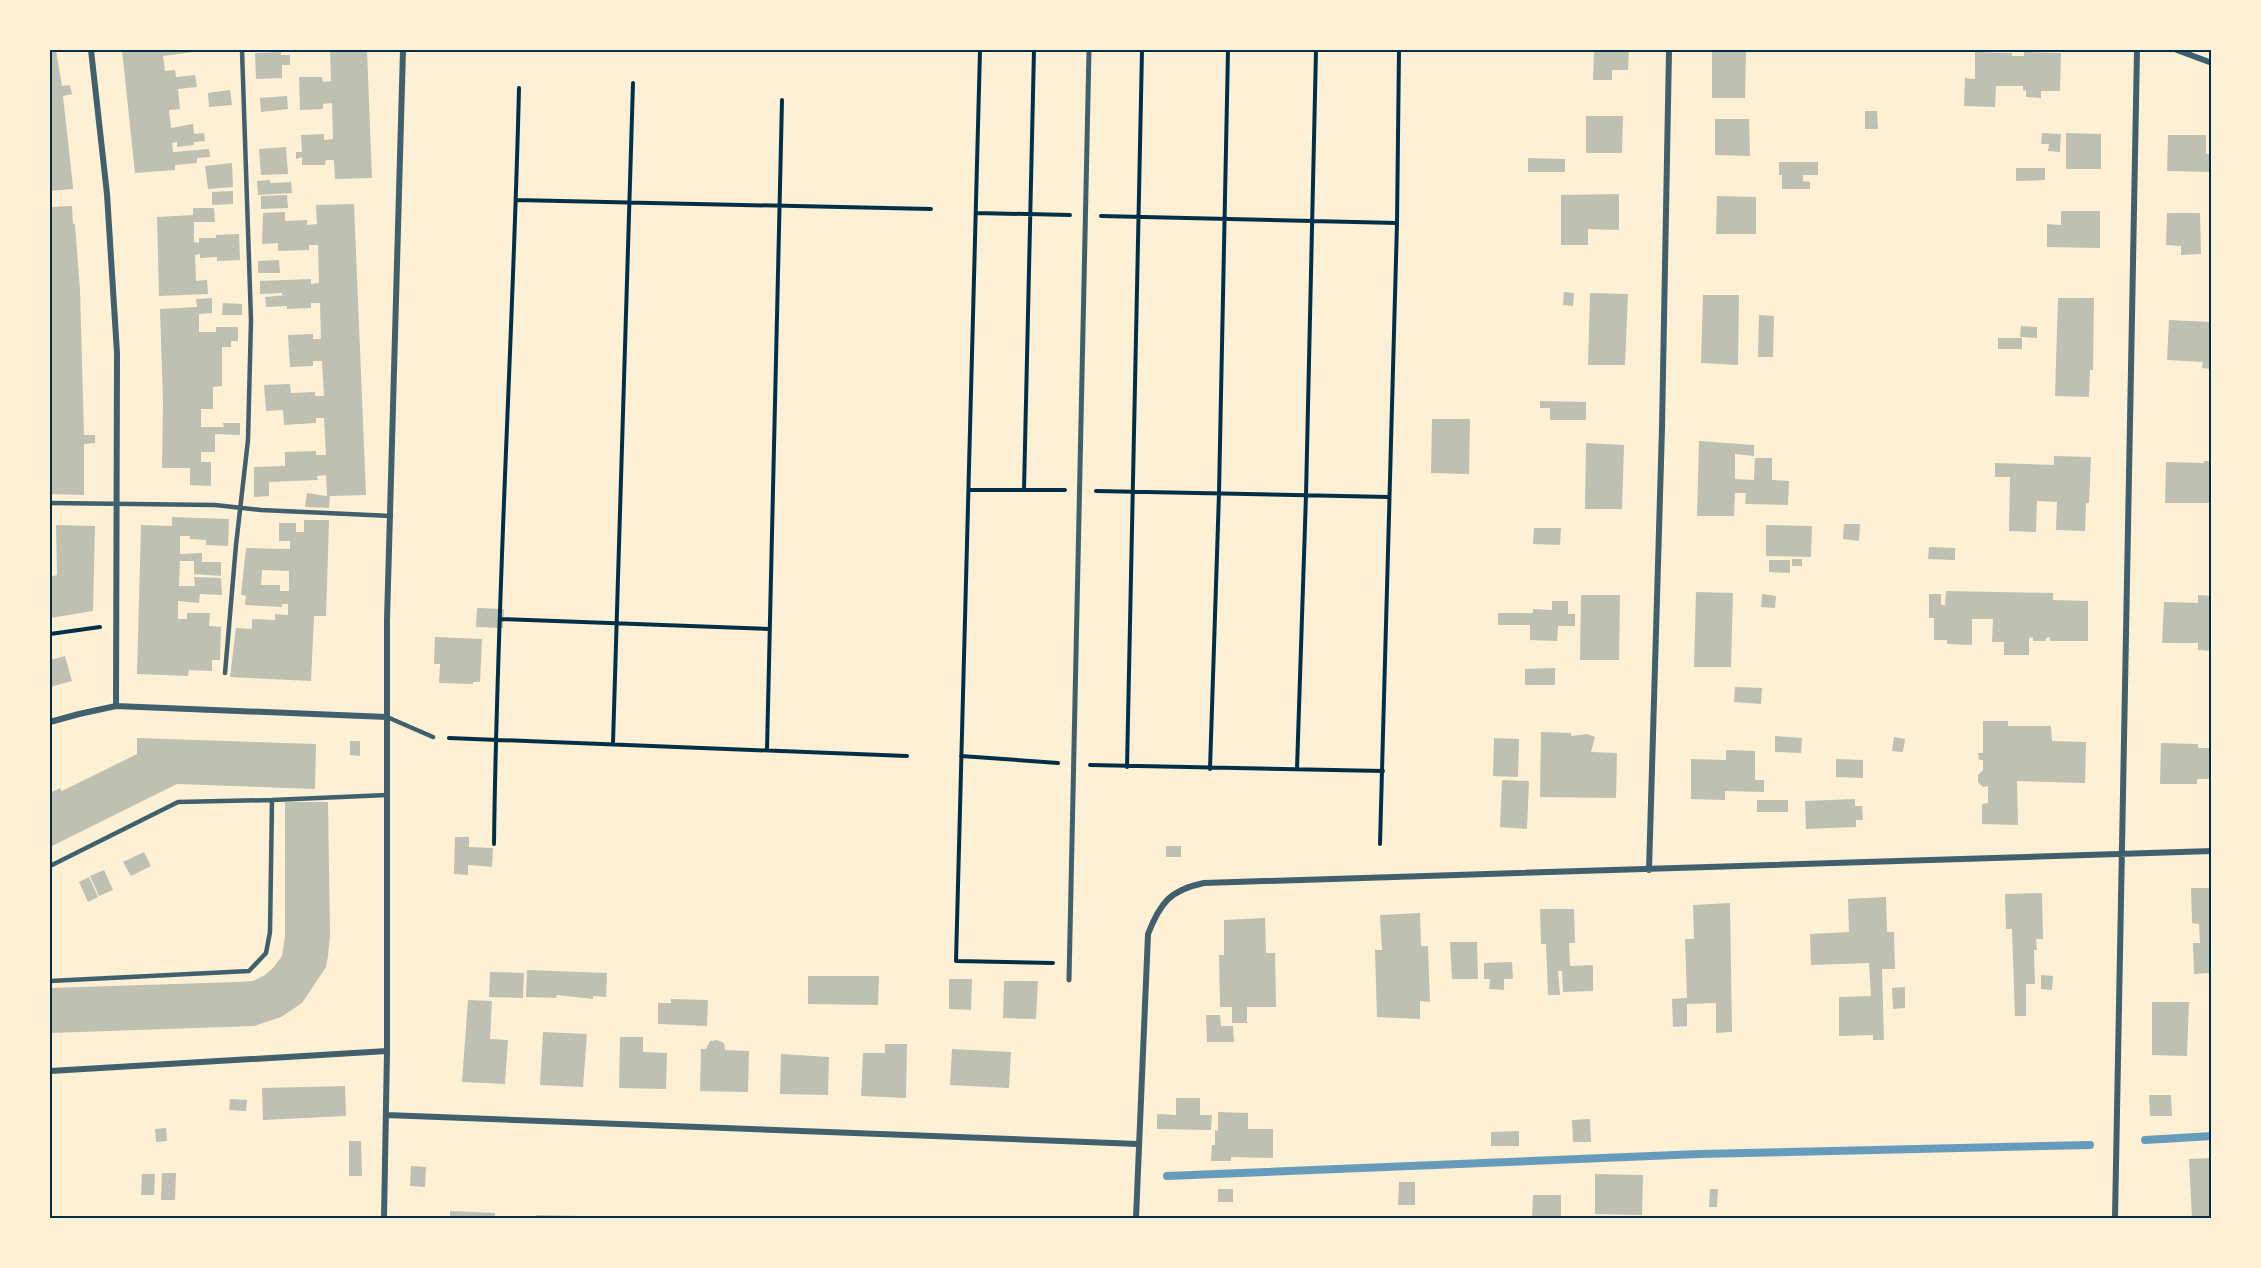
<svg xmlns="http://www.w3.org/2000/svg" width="2261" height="1268" font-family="Helvetica,sans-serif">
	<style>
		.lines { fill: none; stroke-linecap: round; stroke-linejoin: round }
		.stream { stroke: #669bbc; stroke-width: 8 }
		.building { fill: #bec0b2; fill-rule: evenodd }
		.path { stroke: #003049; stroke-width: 4 }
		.service { stroke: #3f606c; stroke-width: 4.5 }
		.pedestrian { stroke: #3f606c; stroke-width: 5 }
		.minor { stroke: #3f606c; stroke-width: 6 }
		.neatline { fill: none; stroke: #003049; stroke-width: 2 }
	</style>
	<rect width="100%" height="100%" fill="#fdf0d5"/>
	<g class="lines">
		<path class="stream" d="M2145 1140 2212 1136
			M1167 1176 1699 1154 2090 1145"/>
	</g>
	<path class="building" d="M50 50H56L62 86 70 85 72 94 63 96 73 187V189L50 191Z
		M122 50H208L163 56 165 71 175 70 176 77 195 75 197 87 178 89 180 109 169 110 171 128 193 124 194 134 204 133 205 141 194 142V145L177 147V142L172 143 173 152 209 149 210 157 197 158V163L175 165V170L135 173Z
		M330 50H367L372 178 335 179 334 160H326L325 165H302V157L296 159V152H302L301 135 324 134V140L333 139 332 103 323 104V109L300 110 299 77H322L323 82 331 81Z
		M1594 50H1629L1628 70H1612V80H1593Z
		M1712 50H1746L1745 98H1712Z
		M281 52V55H290V65H282V78L256 79 255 53Z
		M1975 52 2012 53V56H2024V52L2061 53 2060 91H2041V98L2026 97V90L2023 91V86H1996L1995 107 1964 106 1965 78 1975 79Z
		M230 90 232 105 209 107 208 93Z
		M287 96 288 109 261 112 260 98Z
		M1865 111H1877L1878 129H1865Z
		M1586 116H1623L1622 153H1586Z
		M1715 119H1749L1750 156 1715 155Z
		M2042 133 2061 134 2060 152 2048 151 2049 144H2041Z
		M2066 133 2101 134V169H2066Z
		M2168 135H2206V154H2211V172L2167 171Z
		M286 147 288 174 261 175 259 149Z
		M1528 158 1565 159V172H1528Z
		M1779 162H1818V175H1803V181L1810 182V189H1782V175H1779Z
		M232 163 233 187 208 189 205 166Z
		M2016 168H2045V180L2016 181Z
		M270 180V183L291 182 292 193 258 195 257 181Z
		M233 191V204L212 205V192Z
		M1619 194V230L1588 229V245H1561V195Z
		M287 195 288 208 261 209V196Z
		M1717 196 1756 197V234H1716Z
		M354 204 366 495 330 496 329 508 305 507 307 493 327 496 326 475 317 476 318 480 269 482V496L254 497V467L285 466V452L316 451V455H326L324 418H316V423L284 425 283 410 266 411 264 385 290 384 291 393 315 392V396H324L322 361H313V366L290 367 288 335 313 334V339H321L320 303H311V308L287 309V306L266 307 265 297 287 295H282V293L260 294V281L311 279V284L319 283 318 245H309V250L278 251V243L262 244 263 213 285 212V221L307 220V225L317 224 316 205Z
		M72 206 73 224H75L80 290 84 435H95V443L84 444V495L50 494V207Z
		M193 208H214L215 222H194V242L199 243V238H216V235L239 234 240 260 217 261V257L200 258V254L195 255 196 281 207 280 208 294 159 296 157 217 193 215Z
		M2061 211H2100V248L2047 247V224L2061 225Z
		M2167 213H2200L2201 254 2181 255V246L2166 245Z
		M279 260 280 273H258V261Z
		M1564 292 1574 293 1573 306 1563 305Z
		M1590 293 1628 294 1625 365H1588Z
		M1703 295H1739L1738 365 1701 363Z
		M212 298V313L199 314V332H216V327H238V341H231V347H222V386L213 387V409H201V427H224L223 423H240V435L215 434V452H201V462H211V486L190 485V468H162L163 401 160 309 197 307 196 299Z
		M2058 298H2094L2093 370H2090L2089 397 2055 396Z
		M223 303 242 304V315H222Z
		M1759 315 1774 316 1773 357H1758Z
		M2169 320 2211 322V369L2202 368 2203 362 2167 360Z
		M2021 326 2037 327V338L2020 337Z
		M1998 338H2022V349H1998Z
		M1540 401 1586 402V420H1550V408H1540Z
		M1432 419H1470L1469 474 1431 473Z
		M1699 441 1754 445V456L1735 454V479L1754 480 1755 458H1772V480L1789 481 1788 505 1745 504 1746 493H1735L1734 516H1697Z
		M1586 443 1624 445 1622 509H1585Z
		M2054 456 2091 457 2089 503H2086L2085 531 2056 530 2057 502 2037 501 2036 532 2009 531 2010 477H1995V463L2054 465Z
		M2204 461H2211V503H2165L2166 462 2204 463Z
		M172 517 229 519 228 546 206 545V540L190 539V536H180V554L202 553V562H221V576L194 574V561H180L179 586H195L194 577 221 578 222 595 200 594 199 603 178 601V619H187V613H210L209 626 221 627 220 660H212V671L189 670 188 676 137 674 141 525 172 526Z
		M304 520H329L326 616H314L311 681 230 677 236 628 252 629V619L275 620V614L288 615V604H282V607L245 605 246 596 241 595 246 548 290 549V541H279V523H296V532H304ZM262 570 289 571V591H280V585H261Z
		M1844 524H1860L1859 541 1843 539Z
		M56 525 95 526 93 611 50 618V577L57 575Z
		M1766 525 1812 526 1811 557 1766 556Z
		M1534 528H1561L1560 545 1533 544Z
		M1929 547 1955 548V560L1928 559Z
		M1792 559H1802V566H1792Z
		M1769 560H1790V573L1769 572Z
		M1946 591 2053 593V600L2088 601V641H2050V637L2046 638V641H2033V637L2029 638V655H2004V642H1992L1993 619H1972V645L1947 644V640H1934V618H1929V594H1941V605H1945Z
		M1696 592 1733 593 1731 667H1694Z
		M1762 594 1776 596 1775 608 1761 607Z
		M1581 595H1620L1619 660H1580Z
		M2198 595 2211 596V651L2198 650V643H2162L2164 602 2198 603Z
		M1552 601H1568V614H1575V626H1558L1557 641 1530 640V625H1498V613H1533V609L1552 610Z
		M477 608 504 609 503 628 476 627Z
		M435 637 482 639 480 682H473V684L439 683 440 664H434Z
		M65 656 72 681 50 687V660Z
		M1555 668V685H1525V669Z
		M1735 687 1762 688 1761 704 1734 702Z
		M1983 721H2008V726H2051L2052 741 2086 742 2085 783 2017 781 2018 825 1982 824V804L1988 803V786L1983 787 1978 782V775L1983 770V760H1979L1978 753H1983Z
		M1541 732 1571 733V736L1587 734 1595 737 1591 752 1617 753 1616 798 1540 797Z
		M1775 736 1802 738 1801 753 1775 752Z
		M1894 737 1905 739 1903 752 1892 751Z
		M137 738 316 744 315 789 177 784 50 847V793L60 788 62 791 137 754Z
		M1494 738 1519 739 1518 777 1493 776Z
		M350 741H360V756L350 755Z
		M2161 743 2198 744V748H2211V779H2197V784H2160Z
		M1726 750 1755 751V780H1764V792L1725 791V800L1691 799V759L1726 760Z
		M1836 759 1863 760V778L1836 777Z
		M1502 780 1529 781 1527 829 1500 827Z
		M1855 799V806H1862L1863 820H1856V827L1806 829 1805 801Z
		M1757 800H1788V812H1757Z
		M285 802H328L330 936 328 956 326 967 302 1003 281 1017 254 1026 50 1033V988L237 982 253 981 265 975 274 967 282 956 285 937Z
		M455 837H469V847L493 848 492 867 468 865V875L454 874Z
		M1166 846H1181V857H1166Z
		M144 852 151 866 131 876 123 862Z
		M104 870 113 890 99 896 90 876Z
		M89 877 98 897 88 902 79 882Z
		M2191 888H2211V973L2194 974 2193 943H2200L2199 924 2192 923Z
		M2042 893 2043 939H2036L2037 950H2034L2035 984H2026V1016H2015L2012 929H2006L2005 894Z
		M1886 897 1887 932H1894L1895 969H1882L1884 1040H1873V1035L1839 1036V997L1871 996 1869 963 1811 965 1810 934 1849 932 1848 899Z
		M1730 903 1732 1032 1716 1033V1003L1687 1004V1026L1673 1027 1672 999 1687 998 1685 939H1694L1693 905Z
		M1540 909H1574L1575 943H1569L1570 966 1593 965V991L1563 992 1562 971H1558L1560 995H1548L1546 944H1541Z
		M1420 913 1421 946H1428L1430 1002 1420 1001V1019L1377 1017 1375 950H1382L1380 915Z
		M1265 918 1266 953H1275L1276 1007H1247V1023H1232V1007H1220L1219 955H1224V920Z
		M1450 942H1477L1478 979H1452Z
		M1512 962 1513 979H1504V990L1489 989 1490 979H1484V963Z
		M527 970 607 973 606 997 593 996V999L557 995 556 998 526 997Z
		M490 972 524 973 523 998 489 997Z
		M2041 975 2053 976 2052 990 2041 989Z
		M808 976H879L878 1005 808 1004Z
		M949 979H972L971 1010 949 1009Z
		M1004 981H1038L1036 1019 1003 1018Z
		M1905 987V1008L1893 1009 1892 988Z
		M671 999 708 1000 707 1026 658 1024V1003H671Z
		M468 1000 492 1001 490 1039 508 1040 505 1084 462 1082Z
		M2152 1002H2189L2187 1056 2152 1055Z
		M1206 1015H1220L1221 1026H1233L1234 1042H1207Z
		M543 1032 587 1034 583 1087 540 1085Z
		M620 1037H643V1052L667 1053 666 1089 619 1088Z
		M717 1040 724 1043 725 1050 749 1051 748 1092 700 1091 701 1049H706L710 1041Z
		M885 1044H907L906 1098 861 1096 863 1053H885Z
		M952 1049 1011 1052 1009 1088 950 1085Z
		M781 1054 829 1057 828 1095 780 1094Z
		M345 1086 346 1116 263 1120 262 1088Z
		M2149 1095H2171L2172 1116H2150Z
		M1176 1098H1200V1115H1212L1211 1130 1157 1129V1114L1176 1115Z
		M230 1099 247 1100 246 1111 229 1110Z
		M1218 1112 1248 1113V1129H1273V1158L1231 1157V1161H1211L1212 1145H1215V1130L1218 1131Z
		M1590 1119 1591 1142H1573L1572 1120Z
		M166 1128 167 1141 156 1142 155 1129Z
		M1519 1131V1146H1491V1132Z
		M349 1141H361L362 1176H349Z
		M2211 1158V1218H2192L2189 1159Z
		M411 1166 426 1167 425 1187 410 1186Z
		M162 1173H176L175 1200H161Z
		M142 1174H155L154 1195H141Z
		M1595 1174 1643 1175 1642 1215 1595 1214Z
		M1399 1182H1415V1205H1398Z
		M1218 1189H1233V1202H1218Z
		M1710 1189H1718L1717 1207H1709Z
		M1533 1195H1561V1218H1532Z
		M450 1211 495 1213V1218H450Z
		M536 1215 582 1216V1218H536Z"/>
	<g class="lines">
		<path class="path" d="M980 50 956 961 1053 963
			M516 200 931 209
			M976 213 1070 215
			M1101 216 1397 223
			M969 490H1065
			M1024 490 1034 50
			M1096 491 1389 497
			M501 619 769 629
			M50 634 100 627
			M449 738 907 756
			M613 743 633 83
			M767 750 782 100
			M961 756 1058 763
			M1090 765 1383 771
			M1127 767 1142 50
			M1210 769 1219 493 1228 50
			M1297 769 1306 495 1316 50
			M494 844C497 592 513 340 519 88
			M1380 844 1397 223 1399 50"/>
		<path class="service" d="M50 503 215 505 261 510 391 516
			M225 673 236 545 248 440 251 320 242 50
			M387 717 433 737
			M272 800 387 795
			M50 866 178 802 272 800 270 932 266 953 249 971 50 981"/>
		<path class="pedestrian" d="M1069 980 1089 50"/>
		<path class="minor" d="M91 50 107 194 117 353 116 706
			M2177 50 2212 63
			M50 722 79 714 116 706 387 717
			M1649 870 1662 428 1669 50
			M50 1071 387 1051
			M386 1115 1138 1144
			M384 1218 387 1051V620L403 50
			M1136 1218 1148 934C1160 903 1170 890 1204 883L2212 851
			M2115 1218 2137 50"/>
	</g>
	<rect width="2261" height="1268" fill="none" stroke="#fdf0d5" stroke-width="102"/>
	<rect x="51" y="51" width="2159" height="1166" class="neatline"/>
</svg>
